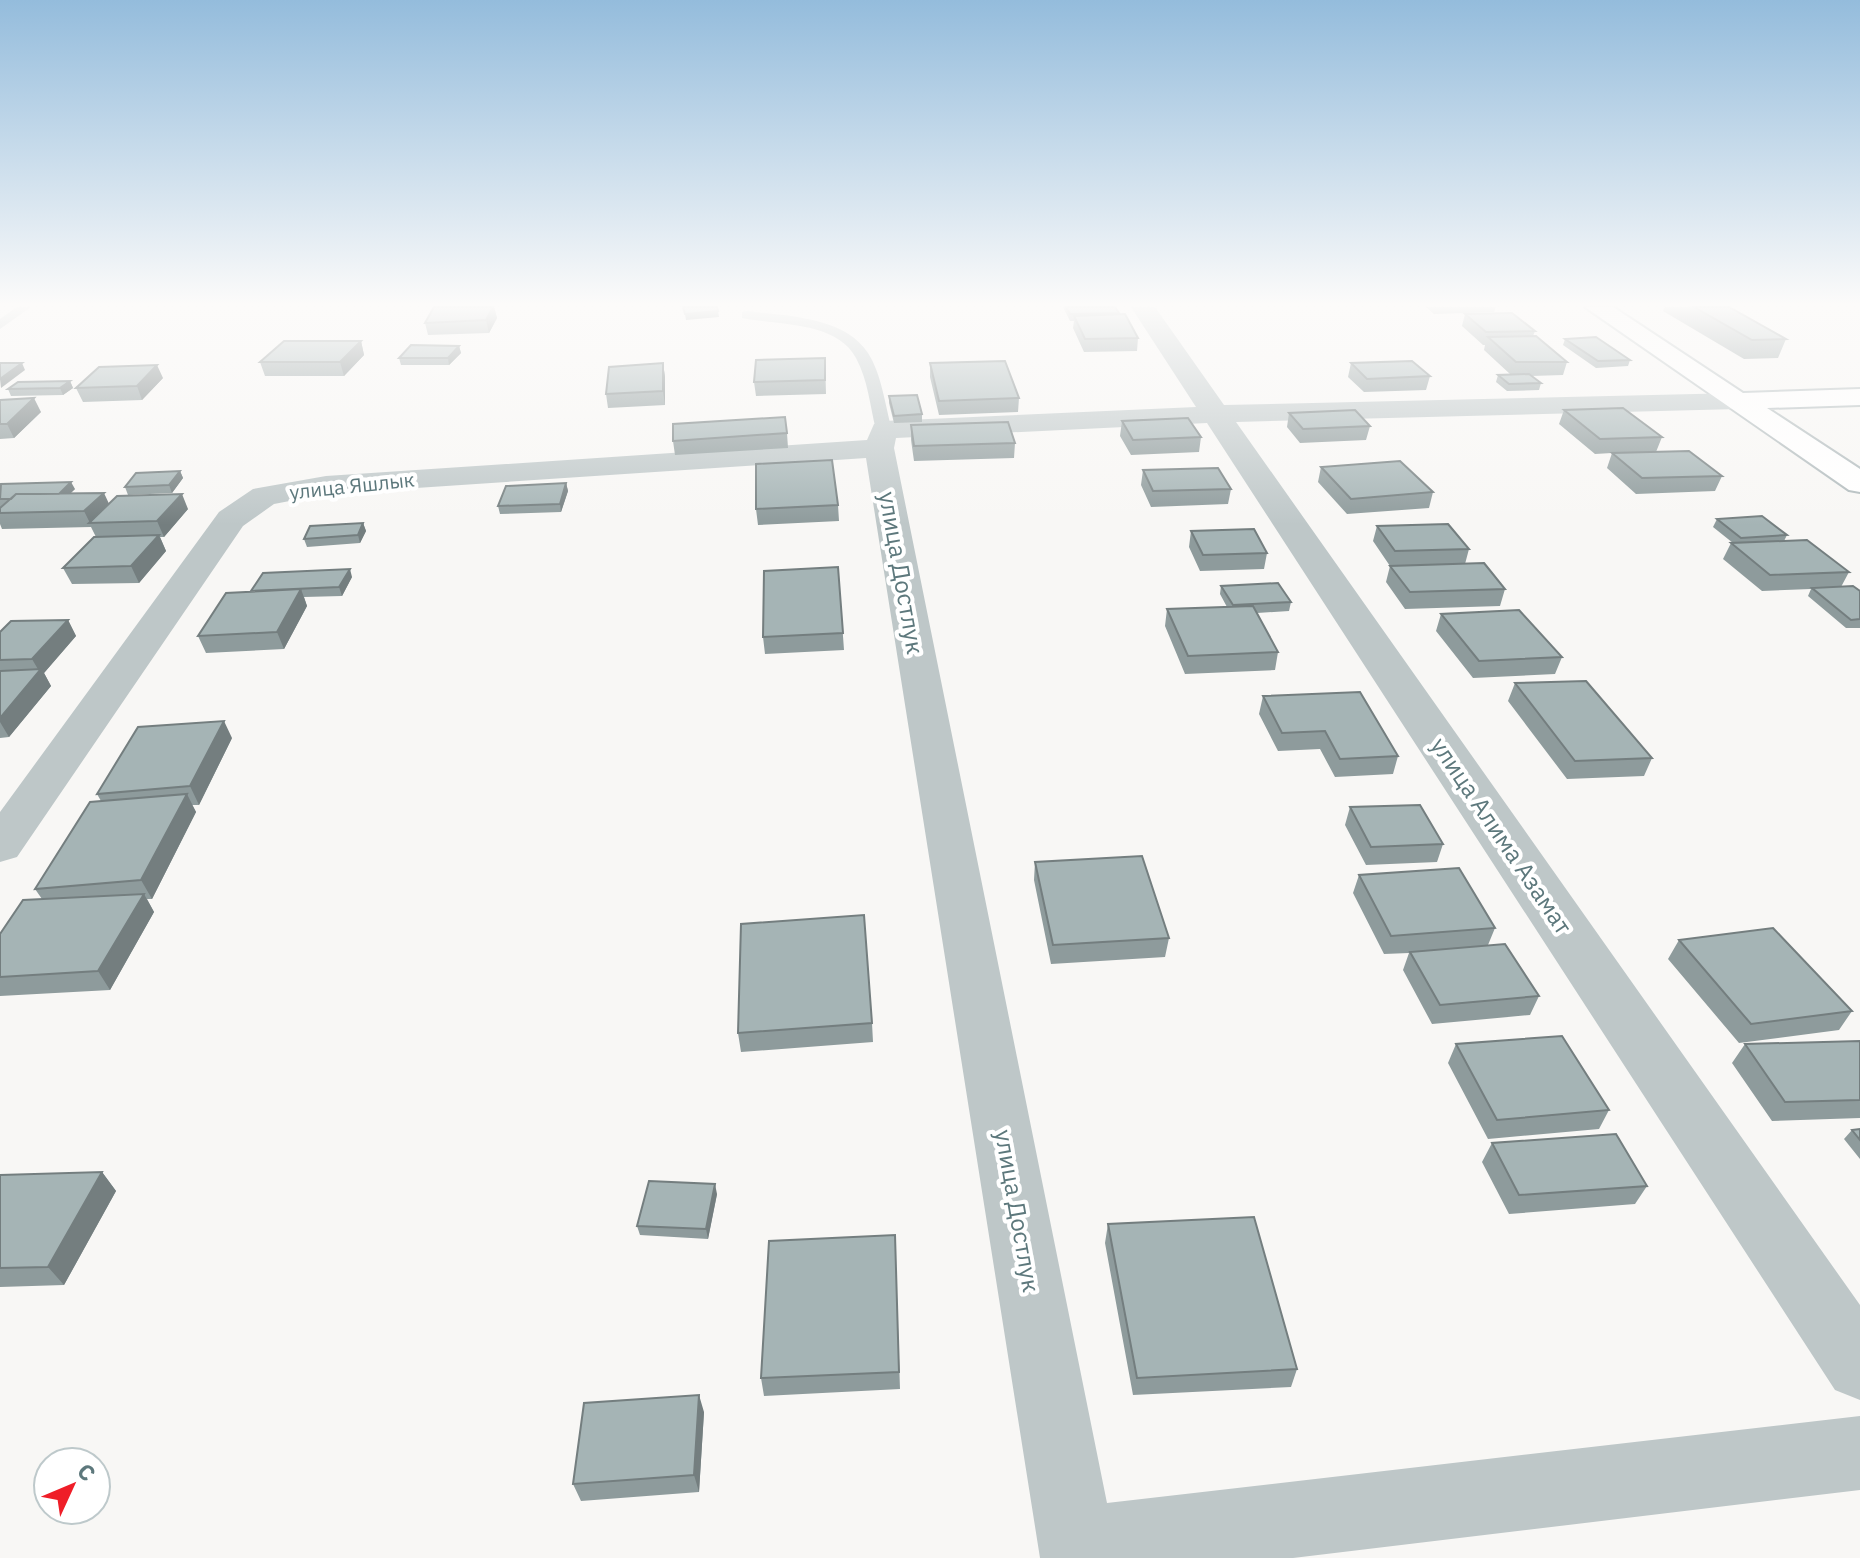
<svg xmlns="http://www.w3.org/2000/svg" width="1860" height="1558" font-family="'IBM Plex Sans',sans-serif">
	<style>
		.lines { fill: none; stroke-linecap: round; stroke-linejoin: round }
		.secondary-casing { stroke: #b1bbbd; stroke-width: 4 }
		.lane { fill: #bec7c8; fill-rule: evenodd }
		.street { fill: #bec7c8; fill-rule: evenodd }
		.secondary { fill: #fff; fill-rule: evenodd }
		.wall { fill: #8e9b9c }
		.shaded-wall { fill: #747e7f }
		.building { fill: #a5b4b5; stroke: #747e7f; stroke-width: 2 }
		.labels { text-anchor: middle; stroke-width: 8; stroke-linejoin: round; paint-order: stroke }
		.far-street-label { font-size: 20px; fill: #5d787c; stroke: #fff }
		.street-label { font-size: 24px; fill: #5d787c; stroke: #fff }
	</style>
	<rect width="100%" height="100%" fill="#f8f7f5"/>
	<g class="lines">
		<g class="secondary-casing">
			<path id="secondary" d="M1585 307H1613L1743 393 1860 389V405L1767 408 1860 469V492L1849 490Z"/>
		</g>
		<path class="lane" d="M17 307H31L0 329V319Z
			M747 311C785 316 844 316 868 353 882 375 885 405 892 430L890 433H878L876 430C870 406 868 380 856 358 837 321 777 325 742 318V312Z"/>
		<path class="street" d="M1131 307H1155L1224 405 1738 393 1748 395 1752 401 1748 407 1738 409 1236 422 1860 1305V1400L1835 1390 1207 423 896 438 894 448 1107 1503 1860 1416V1490L1293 1558H1040L866 458 326 494 274 504 243 526 17 857 0 862V812L219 512 253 489 326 476 867 440 874 424 884 421 1196 407Z"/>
		<use href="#secondary" class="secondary"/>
	</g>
	<path class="wall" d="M434 307H494L497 318 489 333 428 335 425 323Z
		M1063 307H1115L1119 315 1138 338 1137 351 1084 352 1073 328 1074 321H1070Z
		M1426 307H1496L1494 312 1434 314Z
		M1665 307H1729L1786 339 1778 358 1744 359 1663 311Z
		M1465 314 1535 331 1533 336 1567 362 1563 375 1531 376 1541 383 1539 390 1507 391 1496 382 1498 375 1510 374 1484 350 1485 345H1483L1462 326Z
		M1565 339 1630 360 1628 366 1596 368 1563 345Z
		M361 341 364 355 344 376H265L260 362Z
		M459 346 461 353 449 365H401L399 358Z
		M825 358 826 394 756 396 754 382Z
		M663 363 665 377V405L608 408 606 394Z
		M930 363 1019 398 1018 412 939 415 930 377Z
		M1351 363 1430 376 1426 390 1364 392 1348 377Z
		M163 378 142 400 83 402 76 388Z
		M70 381 73 388 63 395 11 396 8 389Z
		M889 396 922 414V422L894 423 889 403Z
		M0 400 41 412 14 438 0 439Z
		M1564 410 1662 437 1656 452 1722 476 1715 491 1636 494 1607 468 1612 453 1595 454 1559 424Z
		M1289 413 1370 426 1366 440 1300 443 1287 427Z
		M1122 421 1201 437 1199 452 1131 455 1120 436Z
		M911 425 1015 443 1014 458 914 461 911 440Z
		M787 433 788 448 675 455 673 441Z
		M1321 467 1433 492 1429 508 1347 514 1318 482Z
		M1143 470 1231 489 1228 504 1151 507 1141 485Z
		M180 471 183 478 172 493 128 495 125 487Z
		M566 483 568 491 561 512 500 514 498 506Z
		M0 485 75 489 70 493 109 504 188 509 164 537H160L166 551 139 583 72 584 63 568 96 537 91 527 2 529 0 524Z
		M838 505 839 521 758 525 756 509Z
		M1717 519 1787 535 1784 541 1849 572 1841 587 1860 591V628H1846L1808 596 1811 589 1762 591 1723 559 1731 543H1733L1713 527Z
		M363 523 366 531 360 543 307 547 304 539Z
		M1377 526 1469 549 1465 564 1505 589 1500 606 1405 609 1386 582 1390 566 1373 541Z
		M1191 531 1267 553 1264 569 1200 571 1189 547Z
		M838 567 844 650 765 654 763 637Z
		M352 577 342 596 304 597 307 606 284 649 206 653 198 636 251 592Z
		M1221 586 1291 602 1289 611 1257 613 1278 652 1275 670 1185 674 1165 626 1167 609 1227 607 1220 594Z
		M1441 614 1562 657 1555 674 1473 678 1436 631Z
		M68 620 76 636 44 673 51 686 9 737 0 738V632Z
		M1515 683 1652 758 1644 776 1567 779 1508 701Z
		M1263 696 1398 756 1393 774 1335 777 1320 749 1278 751 1259 714Z
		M232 738 199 805H192L196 812 152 899H147L154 912 110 990 0 996V934L42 899 35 889 101 801 97 794Z
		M1350 807 1443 844 1437 862 1366 865 1345 825Z
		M1035 862 1169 938 1165 957 1051 964 1034 880Z
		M1359 875 1495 928 1488 945 1539 996 1530 1015 1432 1024 1403 970 1409 953 1384 954 1353 893Z
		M1679 940 1852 1011 1839 1030 1739 1043 1668 959Z
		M872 1023 873 1042 741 1052 738 1033Z
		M1860 1041V1118L1772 1121 1732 1063 1745 1044Z
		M1456 1044 1609 1110 1599 1129 1488 1139 1448 1063Z
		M1860 1129V1159L1844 1139 1852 1130Z
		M1492 1143 1647 1186 1635 1204 1509 1214 1482 1162Z
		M102 1172 116 1191 64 1285 0 1287V1175Z
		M717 1194 708 1239 640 1235 637 1226Z
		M1108 1224 1297 1369 1291 1387 1133 1395 1105 1243Z
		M895 1235 900 1389 764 1396 761 1378Z
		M704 1412 699 1492 581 1501 573 1484Z"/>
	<path class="shaded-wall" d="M493 307H494L497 318 489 333 486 320Z
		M718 311 719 317 686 320 685 314Z
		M361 341 364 355 344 376 340 362Z
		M459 346 461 353 449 365 448 358Z
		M22 363 25 370 1 388 0 379Z
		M663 363 665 377V405L663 391Z
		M157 365 163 378 142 400 137 386Z
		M70 381 73 388 63 395 60 388Z
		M34 398 41 412 14 438 7 424Z
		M180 471 183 478 172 493 169 485Z
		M71 482 75 489 59 505 55 497Z
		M566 483 568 491 561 512 560 504Z
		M104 493 111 508 90 523 84 511Z
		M182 494 188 509 164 537 157 521Z
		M363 523 366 531 360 543 358 535Z
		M159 535 166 551 139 583 131 566Z
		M350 569 352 577 342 596 339 587Z
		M301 589 307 606 284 649 277 632Z
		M68 620 76 636 44 673 51 686 9 737 0 722V718L39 671 32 659Z
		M224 721 232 738 199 805 190 786Z
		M187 794 196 812 152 899 141 880Z
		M144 894 154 912 110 990 98 971Z
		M102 1172 116 1191 64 1285 48 1267Z
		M715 1184 717 1194 708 1239 706 1229Z
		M699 1395 704 1412 699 1492 694 1475Z"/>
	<path class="building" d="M434 307H493L486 320 425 323Z
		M683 307H717L718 311 685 314Z
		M1066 307H1115L1119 313 1070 314Z
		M1694 307H1729L1786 339 1752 340Z
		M1512 313 1535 331 1486 332 1465 314Z
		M1125 314 1138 338 1085 339 1074 316Z
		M1536 336 1567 362H1516L1488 337Z
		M1596 337 1630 360 1598 361 1565 339Z
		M284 341H361L340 362H260Z
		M411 345 459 346 448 358H399Z
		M825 358V380L754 382 756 360Z
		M1005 361 1019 398 939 401 930 363Z
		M1412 361 1430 376 1367 379 1351 363Z
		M0 363H22L0 379Z
		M663 363V391L606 394 609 367Z
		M157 365 137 386 76 388 99 367Z
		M1529 374 1541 383 1509 384 1498 375Z
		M70 381 60 388 8 389 18 382Z
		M917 395 922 414 894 416 889 396Z
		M34 398 7 424H0V400Z
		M1623 408 1662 437 1600 439 1564 410Z
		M1355 410 1370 426 1303 429 1289 413Z
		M785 417 787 433 673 441V424Z
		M1188 418 1201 437 1133 440 1122 421Z
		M1008 422 1015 443 914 446 911 425Z
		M1689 451 1722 476 1642 478 1612 453Z
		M832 460 838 505 756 509V464Z
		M1400 461 1433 492 1351 499 1321 467Z
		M1218 468 1231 489 1153 491 1143 470Z
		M180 471 169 485 125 487 136 473Z
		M71 482 59 494H16L11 499H0L1 484Z
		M566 483 560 504 498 506 506 486Z
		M104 493 84 511 0 513V508L16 494Z
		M182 494 157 521 89 523 117 496Z
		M1762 516 1787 535 1741 538 1717 519Z
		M363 523 358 535 304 539 310 526Z
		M1448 524 1469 549 1395 551 1377 526Z
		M1254 529 1267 553 1203 555 1191 531Z
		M159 535 131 566 63 568 94 537Z
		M1807 540 1849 572 1770 575 1731 543Z
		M1484 563 1505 589 1410 592 1390 566Z
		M838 567 843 633 763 637 764 571Z
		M350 569 339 587 251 591 263 573Z
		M1278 583 1291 602 1233 605 1221 586Z
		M1853 586 1860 591V619L1851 620 1812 588Z
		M301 589 277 632 198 636 226 593Z
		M1253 606 1278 652 1188 656 1167 609Z
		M1519 610 1562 657 1479 661 1441 614Z
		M68 620 32 659 0 660V632L11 621Z
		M41 669 0 718V671Z
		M1586 681 1652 758 1575 761 1515 683Z
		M1360 692 1398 756 1340 759 1325 731 1282 733 1263 696Z
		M224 721 190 786 97 794 138 727Z
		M187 794 141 880 35 889 90 802Z
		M1420 805 1443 844 1371 847 1350 807Z
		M1142 856 1169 938 1053 945 1035 862Z
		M1459 868 1495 928 1391 936 1359 875Z
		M144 894 98 971 0 977V934L23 900Z
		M864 915 872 1023 738 1033 741 924Z
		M1773 928 1852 1011 1751 1024 1679 940Z
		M1505 944 1539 996 1440 1005 1410 952Z
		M1562 1036 1609 1110 1497 1120 1456 1044Z
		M1860 1041V1100L1785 1102 1745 1044Z
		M1860 1129V1140L1852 1130Z
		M1616 1134 1647 1186 1519 1195 1492 1143Z
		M102 1172 48 1267 0 1268V1175Z
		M649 1181 715 1184 706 1229 637 1226Z
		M1254 1217 1297 1369 1137 1378 1108 1224Z
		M895 1235 899 1372 761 1378 769 1241Z
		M699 1395 694 1475 573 1484 584 1403Z"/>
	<linearGradient id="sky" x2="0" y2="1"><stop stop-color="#94bcdc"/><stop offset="0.58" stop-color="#fcfbfa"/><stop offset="1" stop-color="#fcfbfa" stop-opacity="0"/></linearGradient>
	<rect width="1860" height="525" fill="url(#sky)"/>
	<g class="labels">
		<g class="far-street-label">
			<text transform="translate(352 486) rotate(-6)" y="7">улица Яшлык</text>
		</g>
		<g class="street-label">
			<text transform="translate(901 573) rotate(80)" y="8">улица Достлук</text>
			<text transform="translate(1501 836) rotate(56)" y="8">улица Алима Азамат</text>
			<text transform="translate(1017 1211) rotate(80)" y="8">улица Достлук</text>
		</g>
	</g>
	<g transform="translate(72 1486) rotate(46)"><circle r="38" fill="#ffffff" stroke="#bec9cb" stroke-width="2"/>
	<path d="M0-6L14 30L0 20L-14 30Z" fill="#ef1e28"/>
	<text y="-12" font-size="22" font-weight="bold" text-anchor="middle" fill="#5d787c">С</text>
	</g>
</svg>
